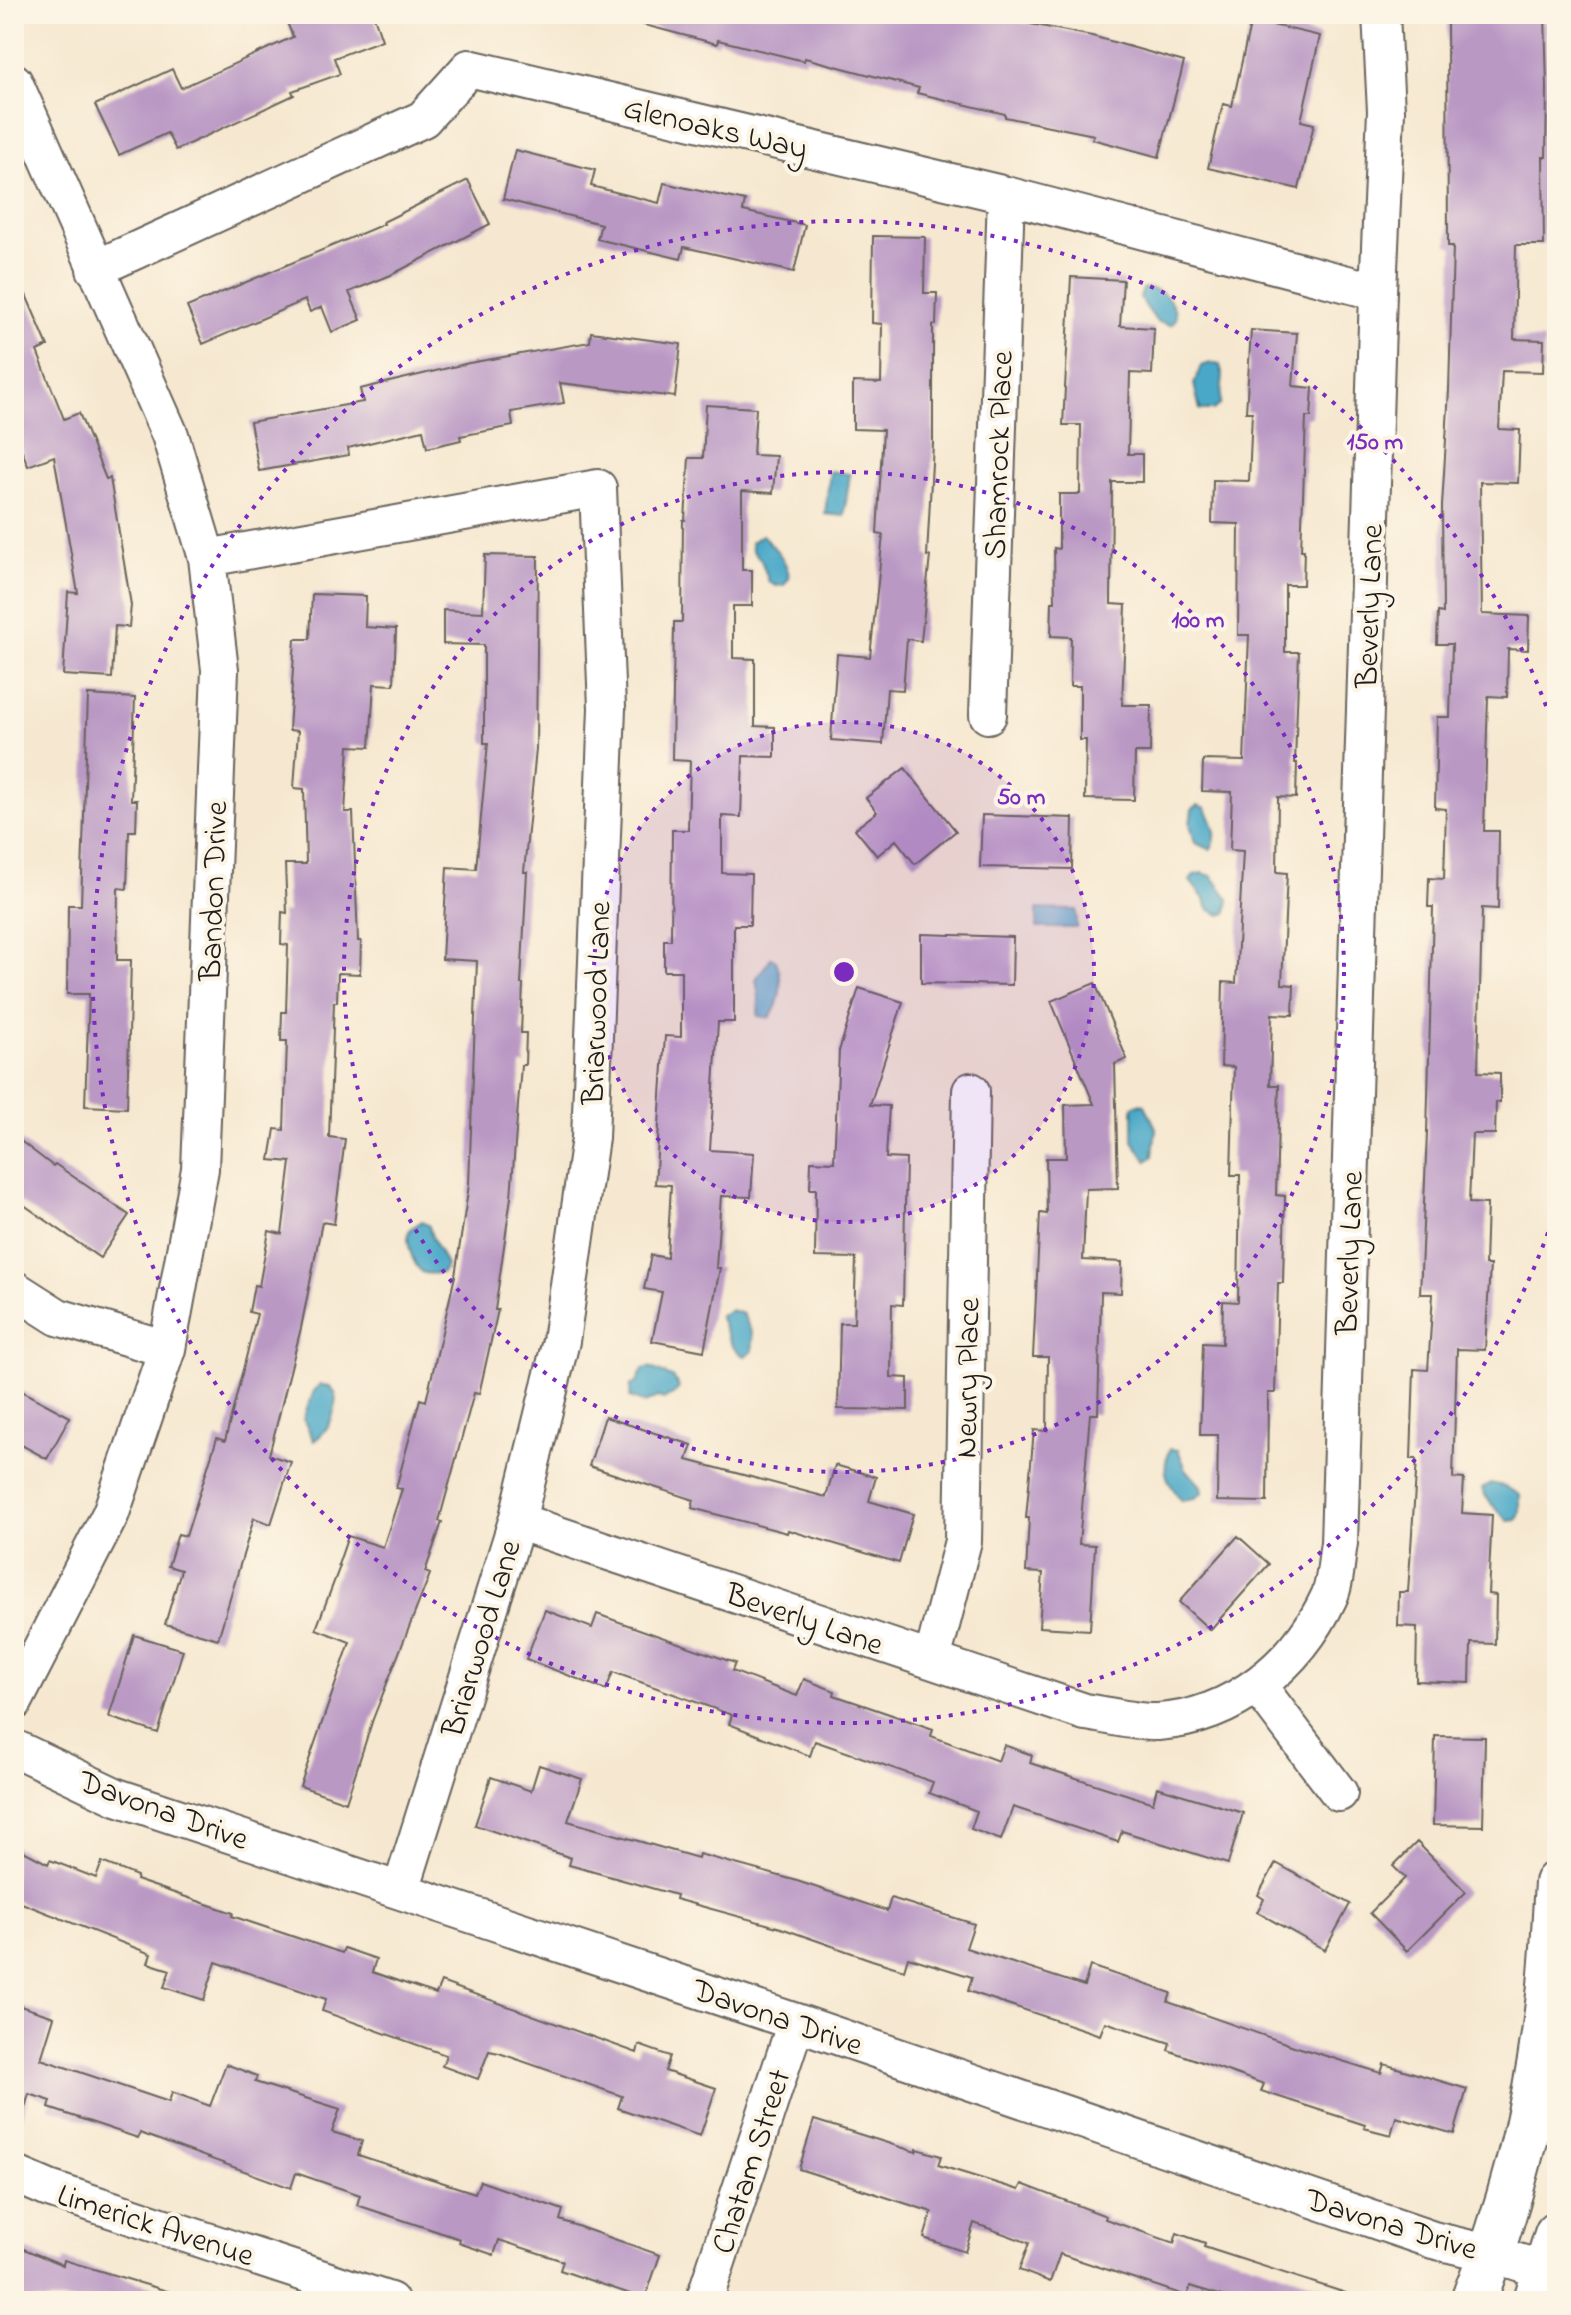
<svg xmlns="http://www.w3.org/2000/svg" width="1571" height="2315" font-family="'Indie Flower',sans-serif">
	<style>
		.water { fill: #49a8c8; stroke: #326272; stroke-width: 2 }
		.building { fill: #b998c4 }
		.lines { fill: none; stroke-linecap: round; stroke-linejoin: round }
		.street-casing { stroke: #68635b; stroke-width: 40 }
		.secondary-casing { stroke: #68635b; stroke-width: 48 }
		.street { stroke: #fff; stroke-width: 36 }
		.secondary { stroke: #fff; stroke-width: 44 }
		.ring { fill: none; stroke: #7b2cbf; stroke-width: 4; stroke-dasharray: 4 8 }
		.labels { text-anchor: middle; stroke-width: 8; stroke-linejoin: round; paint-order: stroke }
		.street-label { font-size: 32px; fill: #1c1c1c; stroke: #fcf5e5 }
		.centre { fill: #7b2cbf; stroke: #fcf5e5; stroke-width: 4 }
		.ring-label { font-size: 24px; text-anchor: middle; font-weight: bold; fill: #7b2cbf; stroke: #fcf5e5; stroke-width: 8; stroke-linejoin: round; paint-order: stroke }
	</style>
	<rect width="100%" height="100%" fill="#fcf5e5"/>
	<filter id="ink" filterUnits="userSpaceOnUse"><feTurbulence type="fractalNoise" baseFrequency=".0125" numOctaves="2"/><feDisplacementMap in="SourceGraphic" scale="16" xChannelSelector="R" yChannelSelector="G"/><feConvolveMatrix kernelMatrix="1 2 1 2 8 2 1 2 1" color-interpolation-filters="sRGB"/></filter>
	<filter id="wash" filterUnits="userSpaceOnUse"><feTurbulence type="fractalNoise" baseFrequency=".006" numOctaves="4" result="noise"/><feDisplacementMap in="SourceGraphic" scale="32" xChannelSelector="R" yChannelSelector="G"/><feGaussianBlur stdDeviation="1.8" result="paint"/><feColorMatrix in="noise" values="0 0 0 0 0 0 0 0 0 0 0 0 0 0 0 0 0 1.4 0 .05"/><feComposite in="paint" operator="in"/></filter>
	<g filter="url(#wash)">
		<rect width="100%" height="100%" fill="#f6e8d0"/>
		<path class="water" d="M1143 288C1162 288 1175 300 1176 319L1171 325 1157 322 1140 298Z
			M1211 363 1220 365 1223 376 1220 405 1213 410H1200L1194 384 1201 366Z
			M830 471 850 474 844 516 825 514Z
			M762 535C774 547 788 561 789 578L784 585 776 586 769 582 761 560 752 550 751 542Z
			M1198 805 1206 808C1212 822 1221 837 1210 849L1195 843 1190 824 1192 809Z
			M1202 873 1212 876 1229 899 1227 913 1221 915 1208 909 1205 900 1190 881 1194 875Z
			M1037 909 1077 910V928H1037Z
			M771 958 775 959C784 977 782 1003 769 1018L758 1016 759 998 756 979Z
			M1138 1104 1145 1105 1156 1128 1153 1156 1147 1161 1133 1141V1107Z
			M422 1221 429 1226C431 1241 441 1252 446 1266L442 1273C436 1273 428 1275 422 1272 413 1265 403 1237 411 1228 412 1228 421 1222 422 1221Z
			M731 1310 743 1314 752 1334 753 1351 745 1356C728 1349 727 1331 719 1316Z
			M649 1367 674 1378 679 1388 673 1395 664 1399 658 1397 645 1403 630 1397 631 1385 637 1382 643 1369Z
			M320 1384 330 1387 336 1394C335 1415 331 1428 314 1441L303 1419 314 1391Z
			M1170 1449 1178 1450 1186 1469 1201 1486 1202 1493 1194 1499 1182 1501C1168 1483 1160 1471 1170 1449Z
			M1490 1483 1504 1486 1520 1495V1513L1517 1520 1509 1521C1501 1514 1485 1499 1482 1489Z"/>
		<g id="blocks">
			<path class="building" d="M304 14H373L382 40 334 58 340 74 292 91 294 95 176 150 167 133 119 155 95 105 172 69 181 88 293 37 286 20Z
				M638 14H1007L1005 19 1092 36 1184 62 1159 157 1092 139 1094 135 1005 117V114L917 93 919 88 805 58 804 61 718 40 717 44 637 23Z
				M1447 14H1545L1547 88 1546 157H1543L1544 245H1516L1514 339 1544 340 1543 372 1502 371 1499 429 1520 430 1518 483 1480 482 1482 614 1529 616 1528 650 1508 649 1507 697 1488 696 1484 831H1499L1498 909 1482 908 1478 1072 1500 1073V1102H1496L1495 1134H1472L1469 1203 1487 1204 1485 1265H1490L1485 1350 1457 1349 1453 1478 1464 1479 1462 1513 1492 1515 1488 1594 1496 1595 1495 1644 1471 1643 1470 1683 1416 1681 1417 1627 1398 1626 1399 1592H1408L1417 1459H1411L1414 1369 1428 1370 1433 1294H1420L1427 1133 1433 907H1428L1429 878 1444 879 1446 809 1435 808 1437 717H1450L1452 644H1437L1438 612 1443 613 1442 506 1449 390 1453 246H1448Z
				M1251 20 1320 36 1301 121 1314 124 1299 189 1208 168 1223 104 1232 106Z
				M515 150 595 170 591 186 659 203 664 183 745 201 743 211 805 225 794 272 684 247 681 259 597 239 601 224 503 199Z
				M468 180 490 224 391 275 349 292 361 320 332 332 322 307 310 312 305 300 203 344 187 307 384 224 383 222Z
				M873 236 925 237 924 293H937L936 325H933V444L927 556H930L921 641 907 639 903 690 887 689 883 744 831 740 837 654 870 657 883 535 877 534 883 430 853 429V382L881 383 882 324 872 323Z
				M14 267 48 346 37 351 64 419 79 413 106 479 110 478 131 605 129 627 115 626 112 678 63 675 68 592 78 593 54 456 28 466 14 430Z
				M1071 277 1123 280 1120 326 1154 328 1152 374 1130 373 1128 454H1142V482H1112L1111 604 1126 605 1122 705H1151L1150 753H1135L1134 800 1085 799 1086 740H1080V686H1070L1071 637 1051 636 1052 602H1055L1054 548 1059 549V494H1080L1081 425H1063Z
				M1251 330 1297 333 1293 386 1313 388 1311 417H1306L1301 550H1304L1303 585H1285V652H1299L1295 763H1297L1296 798 1278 797 1277 872 1287 873 1282 984 1294 985 1293 1015 1272 1014 1270 1085H1279L1276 1195 1285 1196 1283 1283H1278L1275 1393H1268L1267 1502 1217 1501 1218 1435H1200L1203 1343 1222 1344 1223 1301 1238 1302 1240 1175H1231L1234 1067 1221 1066 1223 982 1236 983 1243 851 1230 850 1232 792 1202 791 1203 760 1244 761 1249 635H1238L1239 524 1212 523 1213 480 1249 481 1252 412H1246Z
				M591 332 681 344 675 397 560 383 564 403 511 412 513 426 460 436 461 440 427 448 423 430 348 448 349 455 259 471 250 422 363 402 360 389 469 363 590 342Z
				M706 405 756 408 753 455 776 456 773 493 742 491V570H752V606H733V658L755 659V726L775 727V757L743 756 741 817 722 816V873L751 874 750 925H734V1022H718L710 1150 754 1153 751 1197 721 1196 716 1268H720L704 1351 652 1341 662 1292 644 1289 651 1255 667 1258 671 1185 655 1184 665 1036 681 1037V971H664V940H671L672 830H688L690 761 672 760 674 622H682L683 520H685L689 458H703Z
				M485 555 538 556 536 749 524 872H527L521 984H523L521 1033H526L525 1065H521L511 1197 495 1310H498L479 1394 474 1393 439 1521 442 1522 425 1572 430 1574 373 1719 346 1802 300 1786 350 1642 316 1629 340 1566 338 1565 348 1536 383 1547 402 1489 396 1488 420 1399 426 1401 455 1276 469 1185 477 961 442 959 447 867 476 869 488 743H484V645L443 644V610L483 612Z
				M312 594 366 596 365 627 396 629 394 685 374 684 370 747 349 746 345 812H353L358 941H361L360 974 338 973 337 1002H334L329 1137 345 1139 334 1224 322 1222 301 1328 269 1455 291 1462 271 1524 254 1518 218 1639 165 1624 181 1570 168 1566 178 1534 186 1536 217 1438 225 1441 257 1314 249 1312 254 1285 259 1286 269 1231 282 1234 291 1162 270 1160 275 1129 284 1130 287 1041H281L282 1012H286L288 945 281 944 282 912 287 913 285 864H306L304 789 294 788 298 731 289 730 295 639H310Z
				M88 695 135 698 131 800H137L136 831H129L127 889 118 888 117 960H131L127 1108 85 1106 89 994H67L68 905H81Z
				M905 768 956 831 915 864 896 840 877 856 855 829 877 812 866 798Z
				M982 815 1073 818 1072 869 980 867Z
				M921 934 1013 937 1012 985 921 983Z
				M1095 983 1127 1059 1115 1064 1118 1188 1086 1189 1083 1260 1122 1262 1121 1293 1101 1292 1098 1414H1090L1079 1544 1095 1545 1090 1630 1039 1627 1043 1573 1026 1572 1029 1518H1026L1034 1430 1047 1431 1048 1357H1033L1040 1213 1047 1214 1046 1158H1066L1065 1105 1094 1104 1051 1001Z
				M859 988 903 1002 870 1105 889 1106 886 1158 906 1159 903 1305 892 1304 891 1377 908 1378V1410L838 1409 840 1323H854L856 1258 815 1257 816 1189H810L811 1161 834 1162 839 1051Z
				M14 1136 53 1166 55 1164 129 1215 100 1258 14 1198Z
				M14 1387 70 1417 47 1459 14 1441Z
				M605 1417 692 1445 687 1460 826 1497 835 1465 876 1477 869 1501 913 1514 899 1563 788 1530 787 1533 692 1508 694 1500 589 1466Z
				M1238 1536 1269 1564 1210 1630 1179 1602Z
				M545 1610 592 1628 597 1614 735 1663 732 1671 797 1696 804 1679 835 1691 834 1695 933 1729 931 1736 998 1761 1004 1745 1032 1755 1030 1763 1153 1803 1157 1787 1243 1813 1228 1864 1122 1831 1118 1842 1013 1807 1001 1840 971 1829 977 1811 929 1793 933 1782 815 1741 810 1756 729 1724 732 1715 613 1672 606 1690 526 1659Z
				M134 1635 183 1650 158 1733 109 1717Z
				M1435 1736 1485 1737 1483 1826 1433 1825Z
				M539 1765 582 1779 568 1821 698 1858 699 1854 794 1880 887 1911 891 1898 974 1924 966 1948 1084 1986 1090 1966 1171 1993 1168 2002 1294 2046 1381 2073 1384 2064 1467 2089 1454 2134 1396 2117 1391 2135 1364 2128 1365 2125 1261 2091 1264 2084 1168 2050 1170 2043 1105 2022 1100 2035 968 1991 972 1977 908 1957 904 1970 872 1960 781 1928 675 1899 676 1895 569 1865 571 1858 475 1825 491 1777 531 1791Z
				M1417 1842 1466 1892 1407 1951 1370 1913 1405 1878 1393 1866Z
				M14 1846 48 1864 50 1860 96 1878 102 1862 137 1876 136 1880 233 1913 232 1916 342 1953 344 1948 376 1959 372 1972 436 1994 441 1982 637 2053 639 2045 670 2056 665 2071 716 2088 700 2136 618 2108 622 2096 499 2053 489 2051 478 2079 442 2066 446 2055 322 2011 326 1999 216 1962 204 2000 164 1987 170 1970 148 1963 151 1954 14 1900Z
				M1276 1863 1350 1904 1325 1950 1257 1912 1264 1899 1258 1895Z
				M14 2004 54 2017 41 2059 169 2102 172 2092 210 2106 226 2064 257 2076 255 2082 340 2109 332 2132 362 2141 358 2155 475 2193 480 2181 563 2210 560 2220 660 2255 645 2299 560 2270 563 2261 499 2240 494 2255 459 2243 460 2239 357 2205 360 2195 296 2173 291 2188 140 2133 138 2138 49 2108 51 2101 29 2094 20 2124 14 2123Z
				M814 2120 916 2152 917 2149 941 2156 938 2165 1019 2190 1022 2184 1106 2216 1105 2219 1174 2243 1177 2233 1205 2243 1204 2247 1355 2296V2301H1239L1190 2286 1187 2296 1060 2254 1050 2282 1019 2270 1029 2243 974 2223 965 2252 924 2238 932 2212 799 2169Z
				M14 2245 63 2265 64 2260 177 2294 176 2301H14Z"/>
		</g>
	</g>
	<g filter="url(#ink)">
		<use href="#blocks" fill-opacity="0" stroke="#68635b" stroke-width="2"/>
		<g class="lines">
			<g class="street-casing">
				<path id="street" d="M14 82 170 435 207 558 220 670 200 1169 167 1349 111 1513 14 1702
					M95 269 423 119 469 68 1006 195 1378 292
					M207 558 598 488 607 708 590 1138 561 1341 517 1521 401 1890
					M988 715 1006 195
					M14 1289 58 1317 167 1349
					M517 1521 1085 1712C1108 1715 1135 1723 1158 1722 1234 1717 1298 1664 1329 1597 1336 1582 1336 1560 1339 1543L1378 292 1386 111 1381 14
					M932 1660 963 1541 971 1091
					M1259 1687 1339 1793
					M14 1748 117 1797 796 2022 1433 2240 1492 2254 1547 2271
					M14 2174 49 2189 390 2301
					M704 2301 796 2022"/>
			</g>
			<g class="secondary-casing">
				<path id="secondary" d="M1473 2301C1510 2208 1535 2111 1547 2011 1553 1969 1554 1926 1557 1883
					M1536 2301 1557 2234"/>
			</g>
			<use href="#street" class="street"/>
			<use href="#secondary" class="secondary"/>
		</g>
	</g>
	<circle cx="844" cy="972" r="250" fill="#7b2cbf" fill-opacity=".12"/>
	<g class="ring">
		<circle cx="844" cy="972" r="250"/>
		<circle cx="844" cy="972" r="500"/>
		<path d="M1556 1210A751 751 0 1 1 1556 734"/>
	</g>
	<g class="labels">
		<g class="street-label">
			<text transform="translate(716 127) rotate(13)" y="11">Glenoaks Way</text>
			<text transform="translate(997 455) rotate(-88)" y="11">Shamrock Place</text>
			<text transform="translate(1368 606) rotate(-88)" y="11">Beverly Lane</text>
			<text transform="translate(212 891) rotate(-88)" y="11">Bandon Drive</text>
			<text transform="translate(595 1003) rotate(-88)" y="11">Briarwood Lane</text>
			<text transform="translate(1348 1253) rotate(-88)" y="11">Beverly Lane</text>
			<text transform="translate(966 1378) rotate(-89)" y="11">Newry Place</text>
			<text transform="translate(805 1618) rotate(19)" y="11">Beverly Lane</text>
			<text transform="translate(480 1638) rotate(-73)" y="11">Briarwood Lane</text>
			<text transform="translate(164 1809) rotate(20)" y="11">Davona Drive</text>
			<text transform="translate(778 2016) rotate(19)" y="11">Davona Drive</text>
			<text transform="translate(750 2161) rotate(-72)" y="11">Chatam Street</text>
			<text transform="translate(1392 2223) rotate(17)" y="11">Davona Drive</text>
			<text transform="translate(156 2224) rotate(18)" y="11">Limerick Avenue</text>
		</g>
	</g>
	<circle cx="844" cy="972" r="12" class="centre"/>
	<g class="ring-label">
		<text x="1375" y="449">150 m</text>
		<text x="1198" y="627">100 m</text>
		<text x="1021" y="804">50 m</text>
	</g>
	<rect width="1571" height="2315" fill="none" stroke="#fcf5e5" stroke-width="48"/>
</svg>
